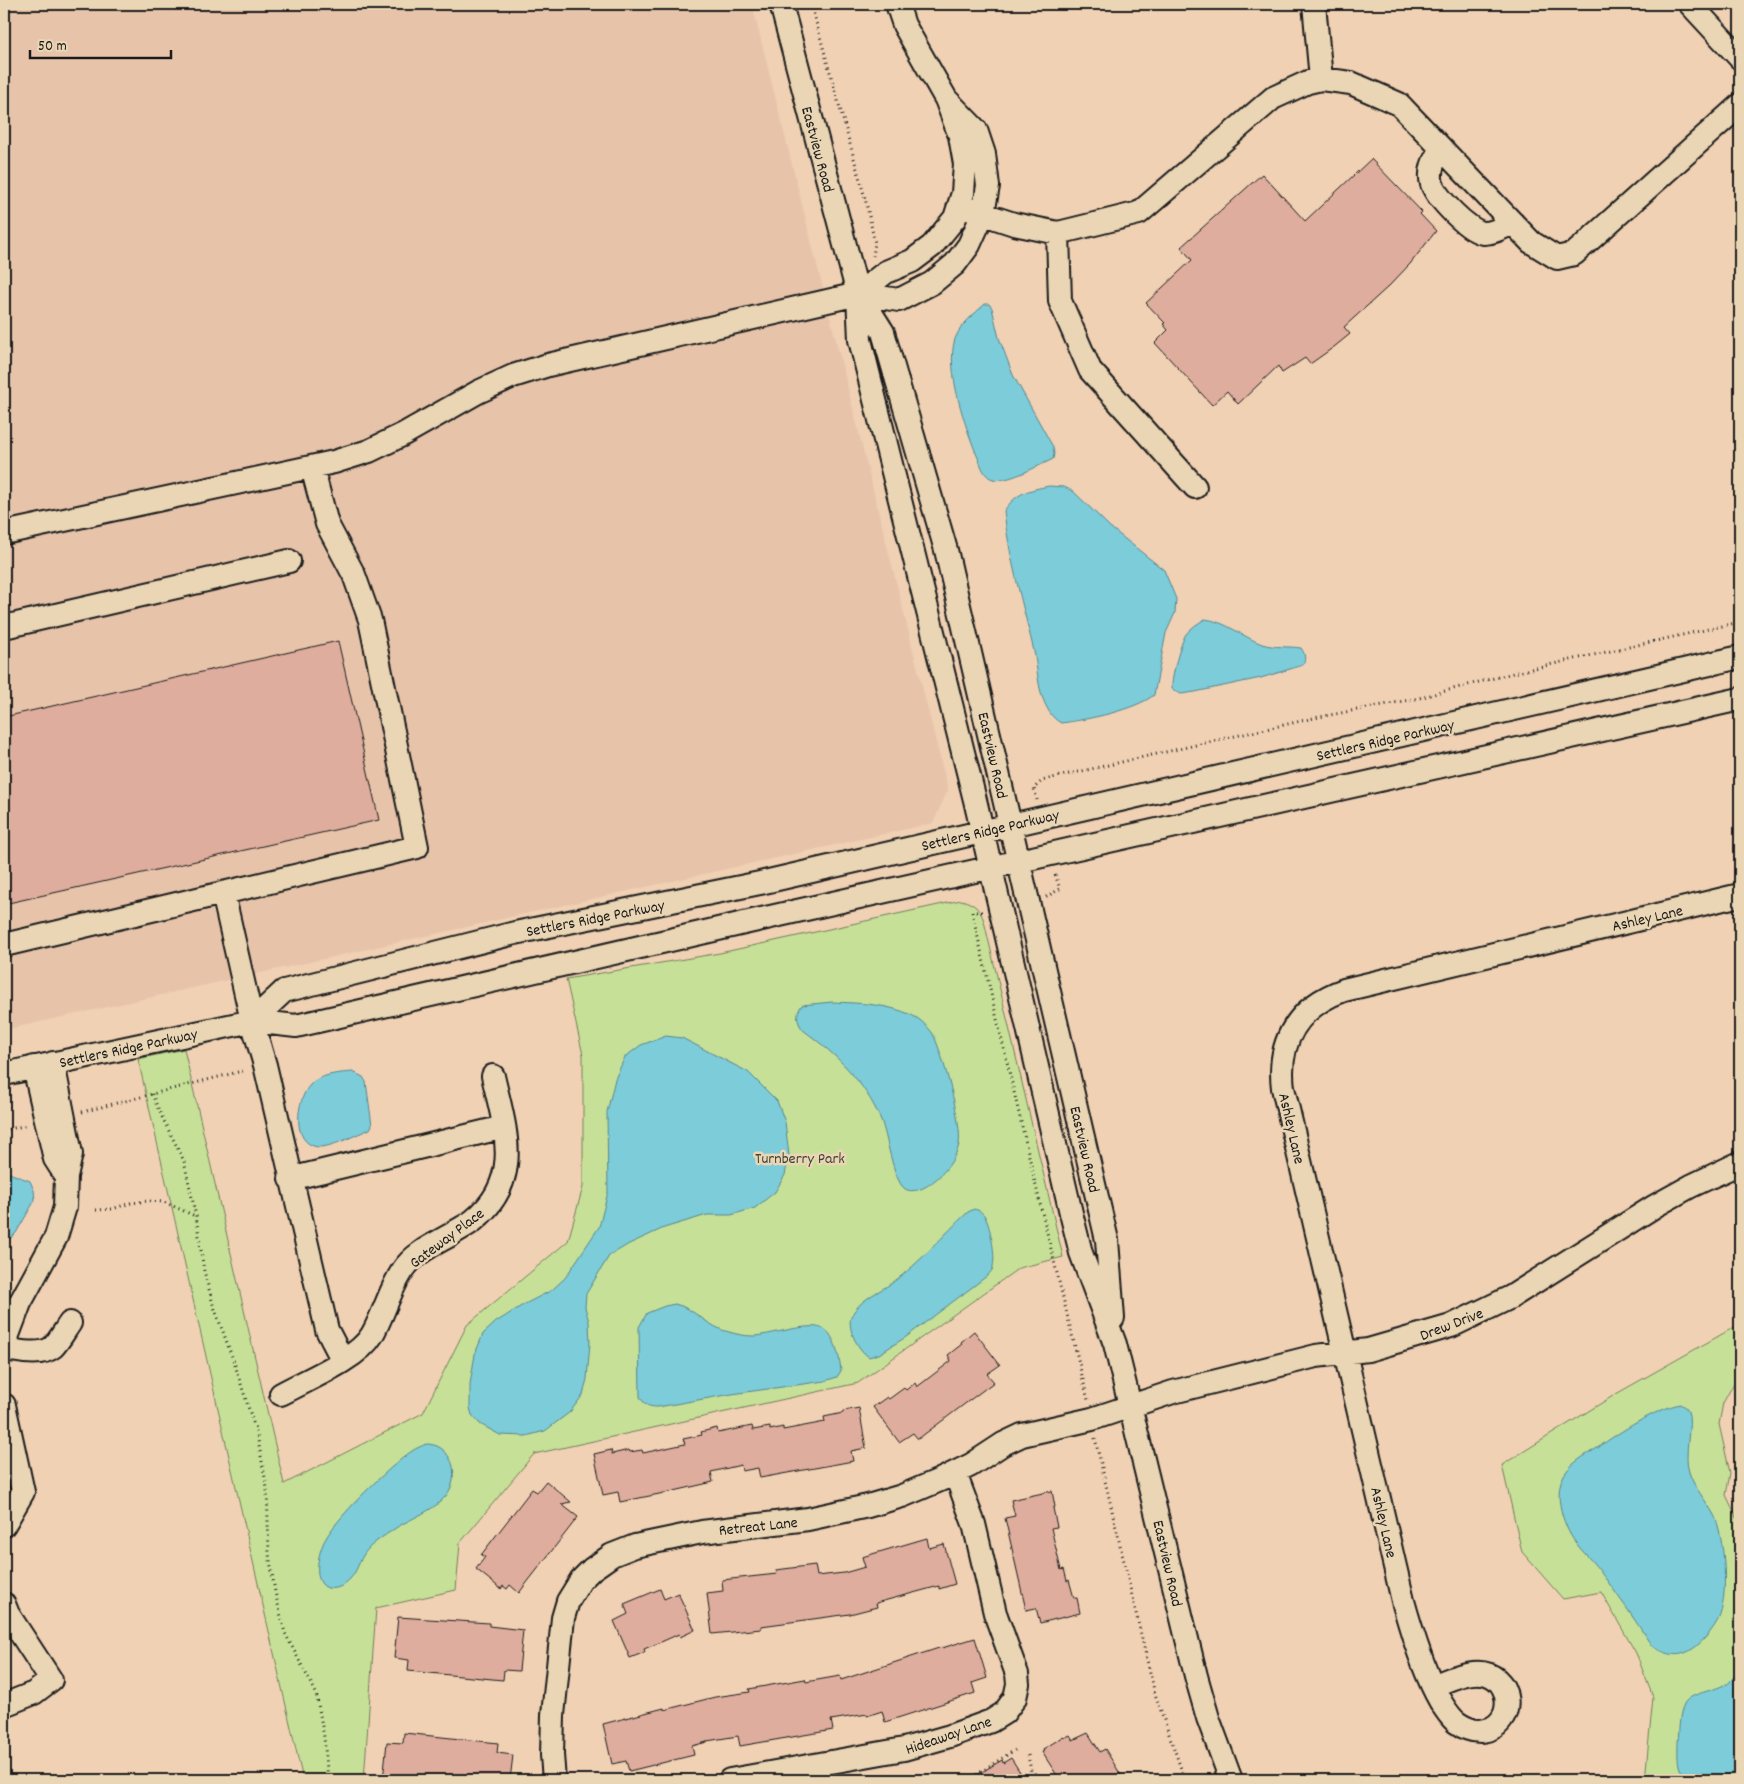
<svg xmlns="http://www.w3.org/2000/svg" width="1744" height="1784" font-family="Dekko,sans-serif">
	<style>
		.built { fill: #e7c3aa }
		.green { fill: #c7e097; stroke: #727e5a }
		.water { fill: #7dccd9; stroke: #56868d }
		.building { fill: #dead9e; stroke: #1c1c1c }
		.lines { fill: none; stroke-linecap: round; stroke-linejoin: round }
		.minor-casing { stroke: #1c1c1c; stroke-width: 26 }
		.path { stroke: #1c1c1c; stroke-width: 3; stroke-dasharray: 1 4; stroke-linecap: butt }
		.minor { stroke: #ead6b4; stroke-width: 22 }
		.labels { text-anchor: middle; stroke-width: 5; stroke-linejoin: round; paint-order: stroke }
		.street-label { font-size: 16px; fill: #1c1c1c; stroke: #ead6b4 }
		.park-label { font-size: 16px; fill: #3e4335; stroke: #ead6b4 }
	</style>
	<rect width="100%" height="100%" fill="#f0d1b4"/>
	<filter id="ink" filterUnits="userSpaceOnUse"><feTurbulence type="fractalNoise" baseFrequency=".02" numOctaves="2"/><feDisplacementMap in="SourceGraphic" scale="10" xChannelSelector="R" yChannelSelector="G"/><feConvolveMatrix kernelMatrix="1 2 1 2 8 2 1 2 1" color-interpolation-filters="sRGB"/></filter>
	<g filter="url(#ink)">
		<path class="built" d="M4 4H752L948 790 933 823 4 1030Z"/>
		<path class="green" d="M961 900C974 903 980 909 984 921L1063 1257 1019 1268 858 1383 534 1454 460 1543 456 1590 376 1608 364 1780H303L138 1059 184 1049 284 1484 423 1413 467 1325 568 1241 583 1187V1055L566 979 720 953Z
			M1740 1324V1372L1723 1403 1719 1424 1730 1473 1726 1495 1740 1524V1780H1645L1653 1697 1636 1653 1601 1592 1563 1599 1522 1552 1502 1465 1616 1394Z"/>
		<path class="water" d="M985 304H989L992 308 999 338 1013 375 1053 447 1054 454 1053 459 1047 462C1033 468 1007 483 993 479 984 477 981 465 978 458 966 429 945 370 955 339 960 325 974 314 985 304Z
			M1049 486 1064 487 1073 491 1111 528 1164 570 1176 599 1175 613 1166 633 1154 695C1135 710 1086 720 1061 723 1051 718 1046 707 1042 696 1037 680 1037 663 1033 647 1022 602 1009 557 1004 511 1016 493 1028 490 1049 486Z
			M1205 619C1225 621 1243 637 1262 644 1274 648 1289 646 1301 648 1305 654 1306 658 1303 665L1261 678 1195 692 1181 694 1172 689C1171 678 1180 644 1186 634 1191 628 1198 623 1205 619Z
			M832 1002C859 1003 893 1004 917 1018 922 1021 930 1029 933 1034 942 1052 963 1125 959 1144 956 1160 940 1179 925 1187 920 1190 909 1193 904 1188 893 1179 887 1135 881 1120 864 1081 837 1055 803 1030 797 1022 795 1014 802 1005Z
			M666 1036 682 1038 748 1072 777 1101 785 1122 789 1155 785 1175 775 1192 755 1208 731 1215H707L664 1228 629 1244 609 1256 586 1294 585 1307 589 1322 590 1343 587 1379 583 1395 570 1412 545 1431 526 1436 500 1435 480 1424 472 1415 470 1408V1384L475 1354 483 1334 496 1322 523 1305 552 1290 565 1278 599 1227 608 1192 607 1112 615 1079 625 1057 641 1045Z
			M353 1072 363 1077 366 1082 372 1125 370 1129C357 1134 331 1148 318 1147 291 1144 296 1100 310 1085 319 1074 340 1073 353 1072Z
			M4 1171 30 1181 34 1190 35 1200 16 1233 4 1244Z
			M974 1209C978 1210 981 1211 984 1215 990 1224 996 1255 993 1266 993 1270 990 1273 987 1276L906 1337 879 1354 869 1357C858 1350 847 1329 851 1317 858 1300 879 1292 892 1283 920 1263 943 1235 968 1212Z
			M675 1304C694 1308 709 1328 729 1332 736 1334 745 1336 752 1336 770 1336 809 1321 824 1329 835 1335 840 1359 841 1371L837 1377 825 1381 732 1394 658 1407C648 1407 645 1405 640 1397L639 1327 647 1313 665 1306Z
			M1680 1404C1683 1406 1686 1407 1688 1411 1693 1424 1683 1454 1689 1472 1694 1488 1706 1500 1714 1515 1725 1537 1729 1599 1718 1620 1713 1629 1706 1638 1699 1644 1682 1659 1669 1657 1651 1645 1635 1619 1617 1594 1599 1570 1590 1558 1577 1547 1570 1534 1562 1519 1555 1495 1562 1479 1568 1464 1586 1455 1599 1447 1619 1432 1656 1409 1680 1404Z
			M426 1444C437 1444 445 1449 450 1459 454 1465 454 1473 453 1481 447 1509 411 1516 390 1532 381 1538 370 1545 364 1554 356 1567 357 1575 343 1585 339 1588 333 1589 328 1588 312 1583 318 1555 323 1544 332 1521 391 1465 412 1451 416 1448 422 1446 426 1444Z
			M1740 1664V1771C1725 1776 1689 1784 1680 1769 1677 1761 1678 1751 1678 1742 1679 1731 1679 1715 1684 1704 1691 1690 1720 1693 1733 1678 1736 1674 1738 1669 1740 1664Z"/>
		<path class="building" d="M1371 159 1422 212 1420 214 1436 231 1410 264 1389 286 1344 327 1350 334 1334 347 1310 364 1305 358 1282 373 1278 366 1238 404 1227 391 1212 405 1155 343 1168 330 1163 324 1165 323 1146 303 1192 260 1181 247 1262 174 1305 221Z
			M338 641 379 820 4 904V717Z
			M974 1331 1000 1365 987 1374 994 1382 918 1439 913 1433 899 1442 873 1407 887 1397 889 1399 904 1388 906 1390 915 1383 917 1387 951 1361 948 1355 962 1344 961 1342Z
			M859 1408 866 1448 851 1451 853 1461 760 1478 758 1468 742 1471 741 1465 711 1472 713 1482 674 1491 620 1502 618 1492 603 1495 594 1454 611 1450 612 1454 629 1450 630 1452 642 1450 643 1453 685 1444 683 1439 702 1435 701 1432 717 1428 718 1433 752 1426 753 1430 770 1427V1430L783 1427V1430L825 1422 824 1417 843 1413V1411Z
			M546 1481 571 1502 561 1504 578 1517 519 1593 510 1585 507 1589 503 1586 501 1589 476 1569 485 1557 481 1555 532 1489 537 1492Z
			M1052 1491 1055 1507 1053 1508 1057 1527 1051 1528 1061 1570 1064 1569 1067 1581 1069 1580 1074 1598H1077L1080 1613 1040 1623 1036 1608 1026 1610 1005 1518 1015 1516 1011 1500Z
			M927 1538 929 1548 944 1544 955 1584 939 1589V1586L876 1603 877 1607 850 1614 761 1626V1629L712 1634 707 1593 723 1591 722 1580 777 1574 776 1570 815 1565 817 1576 844 1573 865 1567 862 1557Z
			M660 1589 664 1599 678 1593 695 1630 680 1637 679 1634 661 1642 644 1649 645 1652 630 1658 614 1621 628 1614 624 1604Z
			M398 1617 489 1623V1626L523 1630 519 1671 504 1670 503 1680 408 1671 409 1660 394 1658Z
			M975 1638 987 1678 972 1683 975 1693 885 1722 882 1711 867 1716V1714L831 1720 833 1730 740 1746 738 1736 707 1741V1742L692 1746 694 1755 629 1771 626 1761 612 1764 603 1724 664 1708V1710L715 1697 750 1692 749 1689 805 1679 806 1682 840 1676 841 1680 942 1647V1648Z
			M404 1733 498 1743 497 1753 513 1755 510 1780H383L387 1742 403 1743Z
			M1088 1733 1100 1752 1105 1749 1124 1780H1060L1042 1752 1044 1751 1043 1749 1063 1737 1064 1738 1070 1735 1073 1740Z
			M1011 1758 1025 1780H968L1002 1760 1003 1763Z"/>
		<g class="lines">
			<g class="minor-casing">
				<path id="minor" d="M781 4 858 294 860 340 975 800 1071 1213 1081 1253 1115 1344 1196 1676 1208 1718 1231 1780
					M1314 4 1321 79
					M1690 4 1740 58
					M1441 148C1435 159 1428 170 1432 184 1437 198 1469 232 1484 233 1494 233 1504 227 1513 223
					M959 206 1014 224 1058 233 1139 213 1273 98 1308 82 1321 79 1351 83 1399 104 1531 242 1557 258 1574 254 1740 105
					M1058 233 1060 301 1090 370 1195 487
					M858 294 886 272 912 261 932 246 955 218 963 193 965 164 960 136 946 99 904 25 897 4
					M859 294 883 332 946 550 1107 1240 1113 1318
					M312 467 327 524 354 575 370 620 417 847 223 893 252 1021 265 1065 327 1330 343 1361
					M4 533 334 462 369 451 402 435 478 392 513 376 548 365 858 294 899 300 932 283 955 264 969 245 983 214 988 186 984 154 976 130 946 99
					M4 627 289 561
					M4 945 223 893
					M252 1021 284 991 515 933 760 883 1740 657
					M34 1067 55 1159 66 1176
					M4 1074 252 1021 296 1026 766 918 1740 699
					M290 1179 504 1127
					M4 1349C19 1351 40 1357 53 1347 59 1341 65 1330 70 1323
					M4 1352 8 1335 20 1303 56 1237 65 1207 66 1176 71 1154 53 1063
					M281 1394C306 1380 357 1360 372 1335 384 1314 390 1289 403 1270 414 1253 435 1244 452 1234 459 1229 468 1225 474 1220 524 1179 505 1129 493 1076
					M4 1405 23 1492 4 1525
					M4 1604 8 1614 51 1680 34 1693 4 1705
					M1433 1686C1446 1681 1459 1674 1473 1673 1514 1668 1519 1729 1480 1731 1471 1731 1464 1728 1456 1722 1431 1699 1412 1633 1403 1601L1283 1088C1277 1040 1299 1006 1344 990L1740 895
					M554 1780 552 1755 553 1715 563 1618 568 1601 581 1580 592 1569 612 1555 635 1546 702 1532 808 1519 868 1506 902 1496 940 1480 971 1465 1003 1444 1022 1435 1092 1419 1173 1392 1316 1356 1368 1350 1451 1326 1511 1297 1655 1206 1691 1186 1740 1163
					M730 1780 904 1749 950 1736 991 1721 1004 1713 1015 1698 1018 1684 1017 1674 995 1613 974 1524 955 1473"/>
			</g>
			<path class="path" d="M811 4 865 198 875 243 873 256
				M1037 800 1034 788 1042 781 1056 777 1314 718 1415 699 1513 673 1740 622
				M1046 897 1060 889 1055 874
				M982 912H972L1042 1212 1088 1400
				M152 1094 160 1113 184 1161 196 1216 204 1271 213 1304 235 1365 257 1435 267 1488 269 1554 275 1592 285 1633 316 1693 324 1737 328 1780
				M82 1112 246 1070
				M4 1130 28 1125
				M96 1210 112 1209 131 1203 148 1201 164 1202 195 1216
				M1095 1438 1155 1694 1185 1780
				M1028 1755 1031 1771 1044 1780
				M968 1780 1015 1750"/>
			<use href="#minor" class="minor"/>
		</g>
	</g>
	<g class="labels">
		<g class="street-label">
			<text transform="translate(819 149) rotate(75)" y="6">Eastview Road</text>
			<text transform="translate(1385 739) rotate(-13)" y="6">Settlers Ridge Parkway</text>
			<text transform="translate(994 755) rotate(77)" y="6">Eastview Road</text>
			<text transform="translate(990 829) rotate(-13)" y="6">Settlers Ridge Parkway</text>
			<text transform="translate(595 917) rotate(-11)" y="6">Settlers Ridge Parkway</text>
			<text transform="translate(1647 917) rotate(-13)" y="6">Ashley Lane</text>
			<text transform="translate(128 1047) rotate(-12)" y="6">Settlers Ridge Parkway</text>
			<text transform="translate(1293 1128) rotate(77)" y="6">Ashley Lane</text>
			<text transform="translate(1086 1149) rotate(77)" y="6">Eastview Road</text>
			<text transform="translate(446 1237) rotate(-37)" y="6">Gateway Place</text>
			<text transform="translate(1451 1323) rotate(-21)" y="6">Drew Drive</text>
			<text transform="translate(1385 1522) rotate(77)" y="6">Ashley Lane</text>
			<text transform="translate(758 1525) rotate(-6)" y="6">Retreat Lane</text>
			<text transform="translate(1169 1563) rotate(77)" y="6">Eastview Road</text>
			<text transform="translate(948 1734) rotate(-19)" y="6">Hideaway Lane</text>
		</g>
		<g class="park-label">
			<text x="800" y="1163">Turnberry Park</text>
		</g>
	</g>
	<rect width="1744" height="1784" fill="none" stroke="#ead6b4" stroke-width="20"/>
	<rect x="10" y="10" width="1724" height="1764" fill="none" stroke="#1c1c1c" stroke-width="2" filter="url(#ink)"/>
	<path d="M30 50v8h141v-8" fill="none" stroke="#1c1c1c" stroke-width="2.5"/>
	<text x="38" y="50" font-size="15" fill="#1c1c1c" stroke="#ead6b4" stroke-width="4" paint-order="stroke">50 m</text>
</svg>
